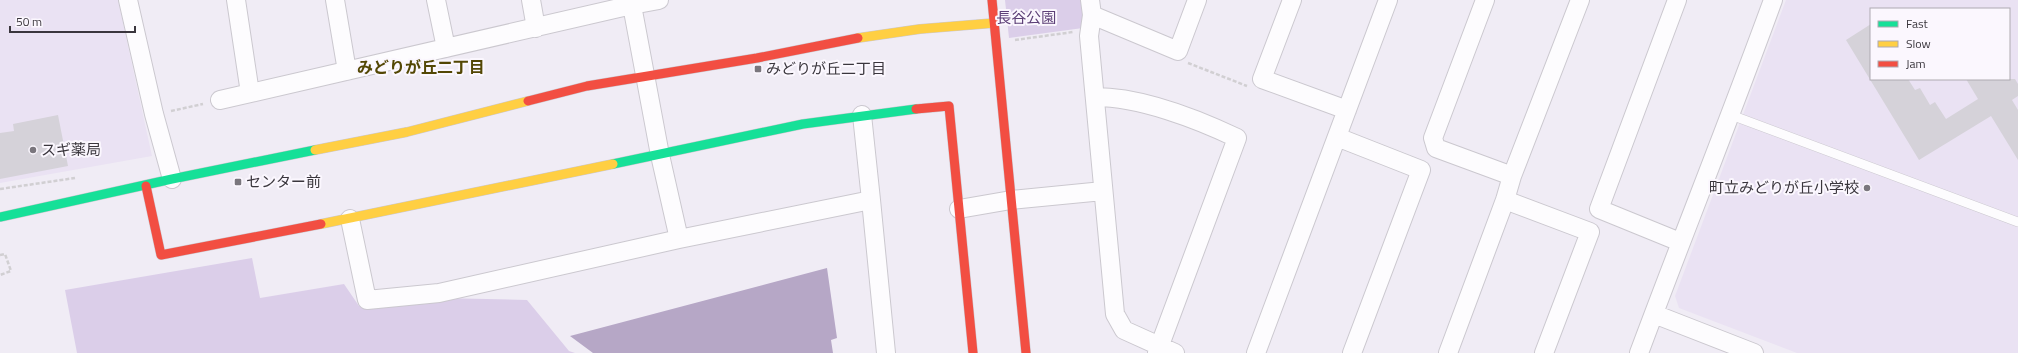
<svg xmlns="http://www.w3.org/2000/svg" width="2018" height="353" font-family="'Titillium Web','Noto Sans JP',sans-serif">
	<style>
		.built { fill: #eae2f3; fill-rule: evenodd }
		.green { fill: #dbcee9 }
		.water { fill: #b6a7c6 }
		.building { fill: #d5d2d9 }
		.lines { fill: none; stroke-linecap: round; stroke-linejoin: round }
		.lane-casing { stroke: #cbc8cf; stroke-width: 10 }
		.street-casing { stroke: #cbc8cf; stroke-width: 20 }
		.fast-casing { stroke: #cbc8cf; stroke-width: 10 }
		.slow-casing { stroke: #cbc8cf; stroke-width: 10 }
		.jam-casing { stroke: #cbc8cf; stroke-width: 10 }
		.path { stroke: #d1cfd2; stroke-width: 2.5; stroke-dasharray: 4 2; stroke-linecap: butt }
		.lane { stroke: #fdfcfe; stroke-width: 9 }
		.street { stroke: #fdfcfe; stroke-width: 18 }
		.fast { stroke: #16e098; stroke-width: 9 }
		.slow { stroke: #ffcf43; stroke-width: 9 }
		.jam { stroke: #f24e42; stroke-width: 9 }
		.poi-dot { fill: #7a767d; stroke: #fbf7fe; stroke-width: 1.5 }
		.labels { text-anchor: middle; stroke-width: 4; stroke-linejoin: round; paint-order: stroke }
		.park-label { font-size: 15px; fill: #5e4178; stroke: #fbf7fe }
		.poi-label { font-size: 15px; fill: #3a363d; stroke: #fbf7fe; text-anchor: start }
		.neighbourhood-label { font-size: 16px; font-weight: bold; fill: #534704; stroke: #fbf7fe }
	</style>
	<rect width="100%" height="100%" fill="#f0ecf5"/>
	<path class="built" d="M0 0H118L152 156 0 183Z
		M1786 0H2018V353H1797L1679 308 1675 296ZM1871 9H2009V79H1871Z"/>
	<path class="green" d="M1005 0H1082L1083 28 1009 38Z
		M252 258 260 298 344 284 359 306 439 298 527 300 569 351 575 353H77L65 290Z"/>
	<path class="water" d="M827 268 837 338 831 340 833 353H593L570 336Z"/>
	<path class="building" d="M1871 24V79H1908L1915 90 1920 88 1930 105 1935 102 1946 119 1978 99 1966 79H2015L2018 84V96L2012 100 2018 110V160L1991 116 1919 160 1846 40Z
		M58 115 68 166 0 179V133L14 131 13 124Z"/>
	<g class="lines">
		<g class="lane-casing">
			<path id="lane" d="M1731 115 2018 222"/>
		</g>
		<g class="street-casing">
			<path id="street" d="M128 0 154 114 172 179
				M236 0 250 93
				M335 0 347 71
				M436 0 446 48
				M531 0 536 28
				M631 0 660 155 679 239
				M1090 0 1092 15 1089 36 1115 314 1124 330 1175 353
				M1292 0 1262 79 1347 110
				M1485 0 1433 138 1436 148 1512 176
				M1677 0 1599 209 1680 242
				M1092 15 1178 51 1197 0
				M1095 97C1140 97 1197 119 1237 138L1157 353
				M220 100 632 5 659 0
				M862 115 871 200
				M1337 137 1421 170 1352 353
				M1505 200 1590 232 1544 353
				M959 209 1011 200 1103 191
				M350 219 367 300 439 293 679 239 871 200 886 353
				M1654 314 1754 353
				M1256 353 1388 0
				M1448 353 1505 200 1512 176 1580 0
				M1639 353C1683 235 1730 118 1773 0"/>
		</g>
		<g class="fast-casing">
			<path id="fast" d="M613 164 803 124 916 109
				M0 217 172 179 315 150"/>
		</g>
		<g class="slow-casing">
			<path id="slow" d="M858 38 920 29 994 23
				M315 150 407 132 528 101
				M321 224 613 164"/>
		</g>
		<g class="jam-casing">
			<path id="jam" d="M992 0 1026 353
				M528 101 587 86 757 58 858 38
				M916 109 949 106 973 353
				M146 186 161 255 321 224"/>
		</g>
		<path class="path" d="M1015 40 1073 32
			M1188 63 1247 86
			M171 111 203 104
			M0 189 75 178
			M0 255 5 254 11 271 0 275"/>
		<use href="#lane" class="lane"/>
		<use href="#street" class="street"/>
		<use href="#fast" class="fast"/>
		<use href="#slow" class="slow"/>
		<use href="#jam" class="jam"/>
	</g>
	<g class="poi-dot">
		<rect x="754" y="65" width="8" height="8" rx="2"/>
		<circle cx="33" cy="150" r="4"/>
		<rect x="234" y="178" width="8" height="8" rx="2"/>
		<circle cx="1867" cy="188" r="4"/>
	</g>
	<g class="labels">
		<g class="park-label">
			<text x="1026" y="23">長谷公園</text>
		</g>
		<g class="poi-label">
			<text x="766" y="74">みどりが丘二丁目</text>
			<text x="41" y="155">スギ薬局</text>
			<text x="246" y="187">センター前</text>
			<text x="1859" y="193" text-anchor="end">町立みどりが丘小学校</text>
		</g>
		<g class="neighbourhood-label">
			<text x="421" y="73">みどりが丘二丁目</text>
		</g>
	</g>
	<rect x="1870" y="8" width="140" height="72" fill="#fbf7fe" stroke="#aeaab1"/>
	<rect x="1878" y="21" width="20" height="6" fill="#16e098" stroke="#aeaab1"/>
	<text x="1906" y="28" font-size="12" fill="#3a363d">Fast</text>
	<rect x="1878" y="41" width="20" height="6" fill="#ffcf43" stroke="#aeaab1"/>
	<text x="1906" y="48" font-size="12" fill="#3a363d">Slow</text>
	<rect x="1878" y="61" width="20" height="6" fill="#f24e42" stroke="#aeaab1"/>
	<text x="1906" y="68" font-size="12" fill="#3a363d">Jam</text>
	<path d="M10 26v6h125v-6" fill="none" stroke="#3a363d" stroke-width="2"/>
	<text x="16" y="26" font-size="12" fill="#3a363d" stroke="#fbf7fe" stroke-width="3" paint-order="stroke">50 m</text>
</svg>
